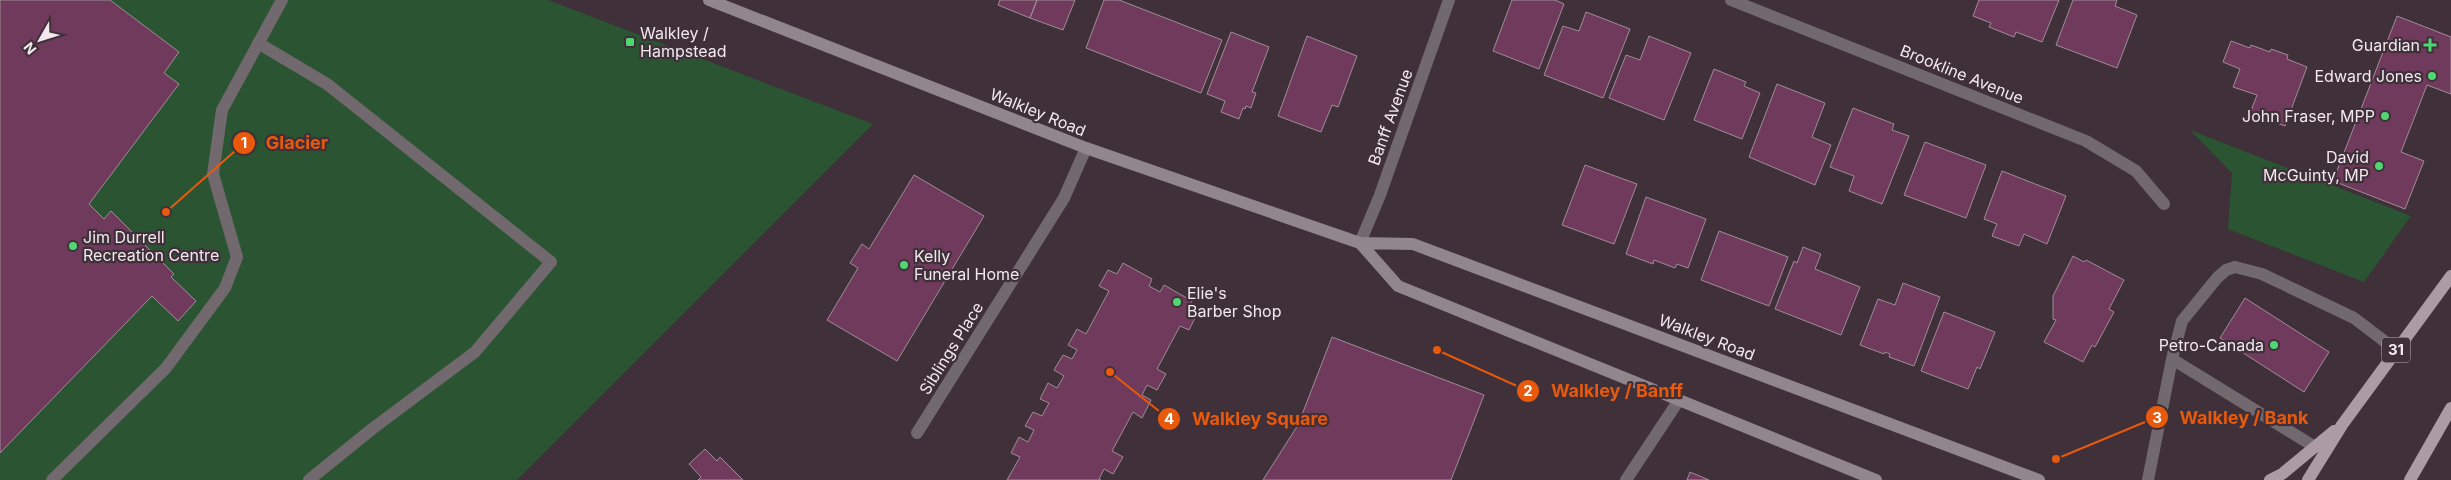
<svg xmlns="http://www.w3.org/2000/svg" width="2451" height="480" font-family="Inter,sans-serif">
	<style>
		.green { fill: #2b5433 }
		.building { fill: #703a5d; stroke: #9f8d97 }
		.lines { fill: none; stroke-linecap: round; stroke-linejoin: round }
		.service { stroke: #71696e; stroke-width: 12 }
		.minor { stroke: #71696e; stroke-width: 12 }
		.secondary { stroke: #92868d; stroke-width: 12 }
		.primary { stroke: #ab9ba4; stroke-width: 12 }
		.poi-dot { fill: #51d674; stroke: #3f3039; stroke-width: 2 }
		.labels { text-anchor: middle; stroke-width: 4.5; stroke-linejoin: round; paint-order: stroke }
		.shield { fill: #3f3039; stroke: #bcb1b8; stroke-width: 1 }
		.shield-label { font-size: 15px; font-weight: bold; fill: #f2e8ee }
		.poi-label { font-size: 16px; fill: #f2e8ee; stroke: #3f3039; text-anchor: end }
		.street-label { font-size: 16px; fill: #f2e8ee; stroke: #3f3039 }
		.leader { fill: none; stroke: #e8590c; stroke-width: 2 }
		.callout-dot { fill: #e8590c; stroke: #3f3039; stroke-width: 2 }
		.mark-label { font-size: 15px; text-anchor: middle; font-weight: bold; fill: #fff }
		.callout-label { font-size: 18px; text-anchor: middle; font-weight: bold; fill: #e8590c; stroke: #3f3039; stroke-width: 4.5; stroke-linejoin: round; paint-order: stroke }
	</style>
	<rect width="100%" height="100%" fill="#3f3039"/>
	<path class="green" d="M0 0H548L873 124 517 480H0Z
		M2190 130 2411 216 2364 282 2228 229 2232 173Z"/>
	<path class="building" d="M0 0H110L179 52 164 73 179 84 89 204 104 219 111 211 174 274 171 277 196 301 178 321 152 296 0 453Z
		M1000 0H1037L1030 18 998 5Z
		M1037 0H1075L1063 30 1030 18Z
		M1104 0H1119L1222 40 1201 93 1086 48Z
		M1512 0H1555L1564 4 1539 69 1493 51Z
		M1979 0H2059L2042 42 2016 32 2014 37 1989 27 1991 23 1973 16Z
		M2073 0H2117L2115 6 2137 15 2117 68 2056 45Z
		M1586 12 1630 29 1603 98 1544 75 1563 26 1579 31Z
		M2397 16 2451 37V94L2427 85 2401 152 2424 161 2405 209 2333 181Z
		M1231 32 1269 47 1252 92 1256 93 1251 108 1246 106 1245 109 1243 108 1239 119 1221 112 1225 101 1207 94Z
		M1307 36 1357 56 1338 107 1332 105 1321 132 1278 116Z
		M1649 36 1691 53 1664 120 1609 98 1626 55 1640 60Z
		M2231 41 2250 48 2251 45 2270 52 2271 49 2288 55 2287 59 2307 67 2285 126 2250 113 2257 95 2233 87 2240 69 2223 62Z
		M1714 69 1746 82 1744 86 1760 93 1742 139 1694 120Z
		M1777 84 1825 103 1812 137 1831 145 1815 185 1749 157Z
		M1853 108 1894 124 1892 130 1909 136 1882 204 1849 191 1854 176 1830 167Z
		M1925 142 1986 165 1966 218 1904 195Z
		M1585 165 1637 184 1614 244 1562 225Z
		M2002 171 2066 196 2047 244 2024 234 2019 246 1992 236 1997 224 1984 219Z
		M914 175 984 216 897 361 827 320 858 268 850 263 862 244 869 249Z
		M1646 197 1706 219 1688 268 1677 264 1675 268 1654 260 1653 264 1626 254Z
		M1719 231 1788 257 1769 306 1701 280Z
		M1803 247 1821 254 1815 269 1860 287 1841 335 1775 309 1794 261 1797 263Z
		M2073 256 2084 262 2086 260 2124 280 2109 309 2114 312 2095 347 2092 345 2083 362 2044 342 2056 320 2053 319V296Z
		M1123 263 1152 279 1149 286 1160 292 1164 285 1192 301 1188 309 1197 314 1189 330 1180 326 1157 369 1166 374 1157 390 1147 385 1142 395 1151 400 1142 418 1133 412 1112 451 1123 457 1113 474 1104 469 1099 479 1101 480H1007L1020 457 1011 453 1019 437 1028 442 1034 430 1025 426 1033 412 1042 416 1049 403 1040 399 1048 383 1057 388 1064 376 1054 370 1063 355 1072 359 1077 350 1068 345 1077 329 1086 334 1109 291 1099 286 1108 270 1117 274Z
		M1903 283 1940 297 1914 366 1889 357 1890 354 1885 352 1884 354 1860 345 1878 299 1895 305Z
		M2245 298 2329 352 2304 392 2220 338Z
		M1944 312 1995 332 1980 369 1977 367 1968 389 1921 371Z
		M1332 337 1484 395 1451 480H1263L1298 425Z
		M705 449 717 461 720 457 743 480H698L701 477 689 464Z
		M1690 472 1709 480H1687Z"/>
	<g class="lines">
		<path class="service" d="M258 43 327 84 551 262 475 352 372 429 309 480
			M2172 359 2182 321 2217 278 2226 270 2235 267 2262 274 2354 318 2396 350
			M52 480 166 368 225 288 237 257 213 174 222 110 282 0
			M1626 480 1679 400
			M2148 480 2172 359 2315 447"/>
		<path class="minor" d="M1731 0 2086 141 2136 171 2164 204
			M1360 243 1380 195 1449 0
			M917 433 1064 198 1086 148"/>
		<path class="secondary" d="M709 0 1086 148 1360 243 1413 244 2039 480
			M1360 243 1398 286 1876 480"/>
		<path class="primary" d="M2270 480 2282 474 2334 431
			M2308 480 2342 425 2451 276
			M2410 480 2451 408"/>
	</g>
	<g class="poi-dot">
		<rect x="625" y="37" width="10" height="10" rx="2.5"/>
		<path d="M2427.5 37.5h5v5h5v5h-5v5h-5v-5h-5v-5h5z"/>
		<circle cx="2432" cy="76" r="5"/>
		<circle cx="2385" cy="116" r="5"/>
		<circle cx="2379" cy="166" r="5"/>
		<circle cx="73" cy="246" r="5"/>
		<circle cx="904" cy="265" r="5"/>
		<circle cx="1177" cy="302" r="5"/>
		<circle cx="2274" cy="345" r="5"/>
	</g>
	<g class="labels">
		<rect class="shield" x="2382" y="337.5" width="28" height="25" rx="4"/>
		<g class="shield-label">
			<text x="2396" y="355">31</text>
		</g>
		<g class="poi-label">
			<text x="640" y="39" text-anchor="start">Walkley /<tspan x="640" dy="18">Hampstead</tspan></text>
			<text x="2420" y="51">Guardian</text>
			<text x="2422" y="82">Edward Jones</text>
			<text x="2375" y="122">John Fraser, MPP</text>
			<text x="2369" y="163">David<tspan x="2369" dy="18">McGuinty, MP</tspan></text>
			<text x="83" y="243" text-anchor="start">Jim Durrell<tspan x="83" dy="18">Recreation Centre</tspan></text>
			<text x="914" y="262" text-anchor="start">Kelly<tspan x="914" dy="18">Funeral Home</tspan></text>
			<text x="1187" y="299" text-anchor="start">Elie's<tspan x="1187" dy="18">Barber Shop</tspan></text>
			<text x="2264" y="351">Petro-Canada</text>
		</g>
		<g class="street-label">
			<text transform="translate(1962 74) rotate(22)" y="6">Brookline Avenue</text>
			<text transform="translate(1038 112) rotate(22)" y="6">Walkley Road</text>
			<text transform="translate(1390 117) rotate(-70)" y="6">Banff Avenue</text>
			<text transform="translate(1707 337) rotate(21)" y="6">Walkley Road</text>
			<text transform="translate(951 348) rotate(-58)" y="6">Siblings Place</text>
		</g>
	</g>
	<path class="leader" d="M166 212L244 143M1437 350L1528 391M2056 459L2157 417M1110 372L1169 419"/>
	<g class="callout-dot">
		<circle cx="166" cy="212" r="5"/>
		<circle cx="1437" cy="350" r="5"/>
		<circle cx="2056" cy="459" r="5"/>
		<circle cx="1110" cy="372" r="5"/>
		<circle cx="244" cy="143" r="12"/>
		<circle cx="1528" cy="391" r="12"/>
		<circle cx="2157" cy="417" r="12"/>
		<circle cx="1169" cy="419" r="12"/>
	</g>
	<g class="mark-label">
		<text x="244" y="148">1</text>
		<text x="1528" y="396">2</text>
		<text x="2157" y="423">3</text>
		<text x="1169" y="424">4</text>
	</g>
	<g class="callout-label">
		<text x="297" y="149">Glacier</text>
		<text x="1617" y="397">Walkley / Banff</text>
		<text x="2244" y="424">Walkley / Bank</text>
		<text x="1260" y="425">Walkley Square</text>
	</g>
	<g transform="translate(40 40) rotate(231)" stroke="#3f3039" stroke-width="4" paint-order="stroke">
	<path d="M0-4L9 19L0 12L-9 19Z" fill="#f2e8ee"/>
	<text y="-8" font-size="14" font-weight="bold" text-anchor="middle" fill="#f2e8ee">N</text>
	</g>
</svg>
